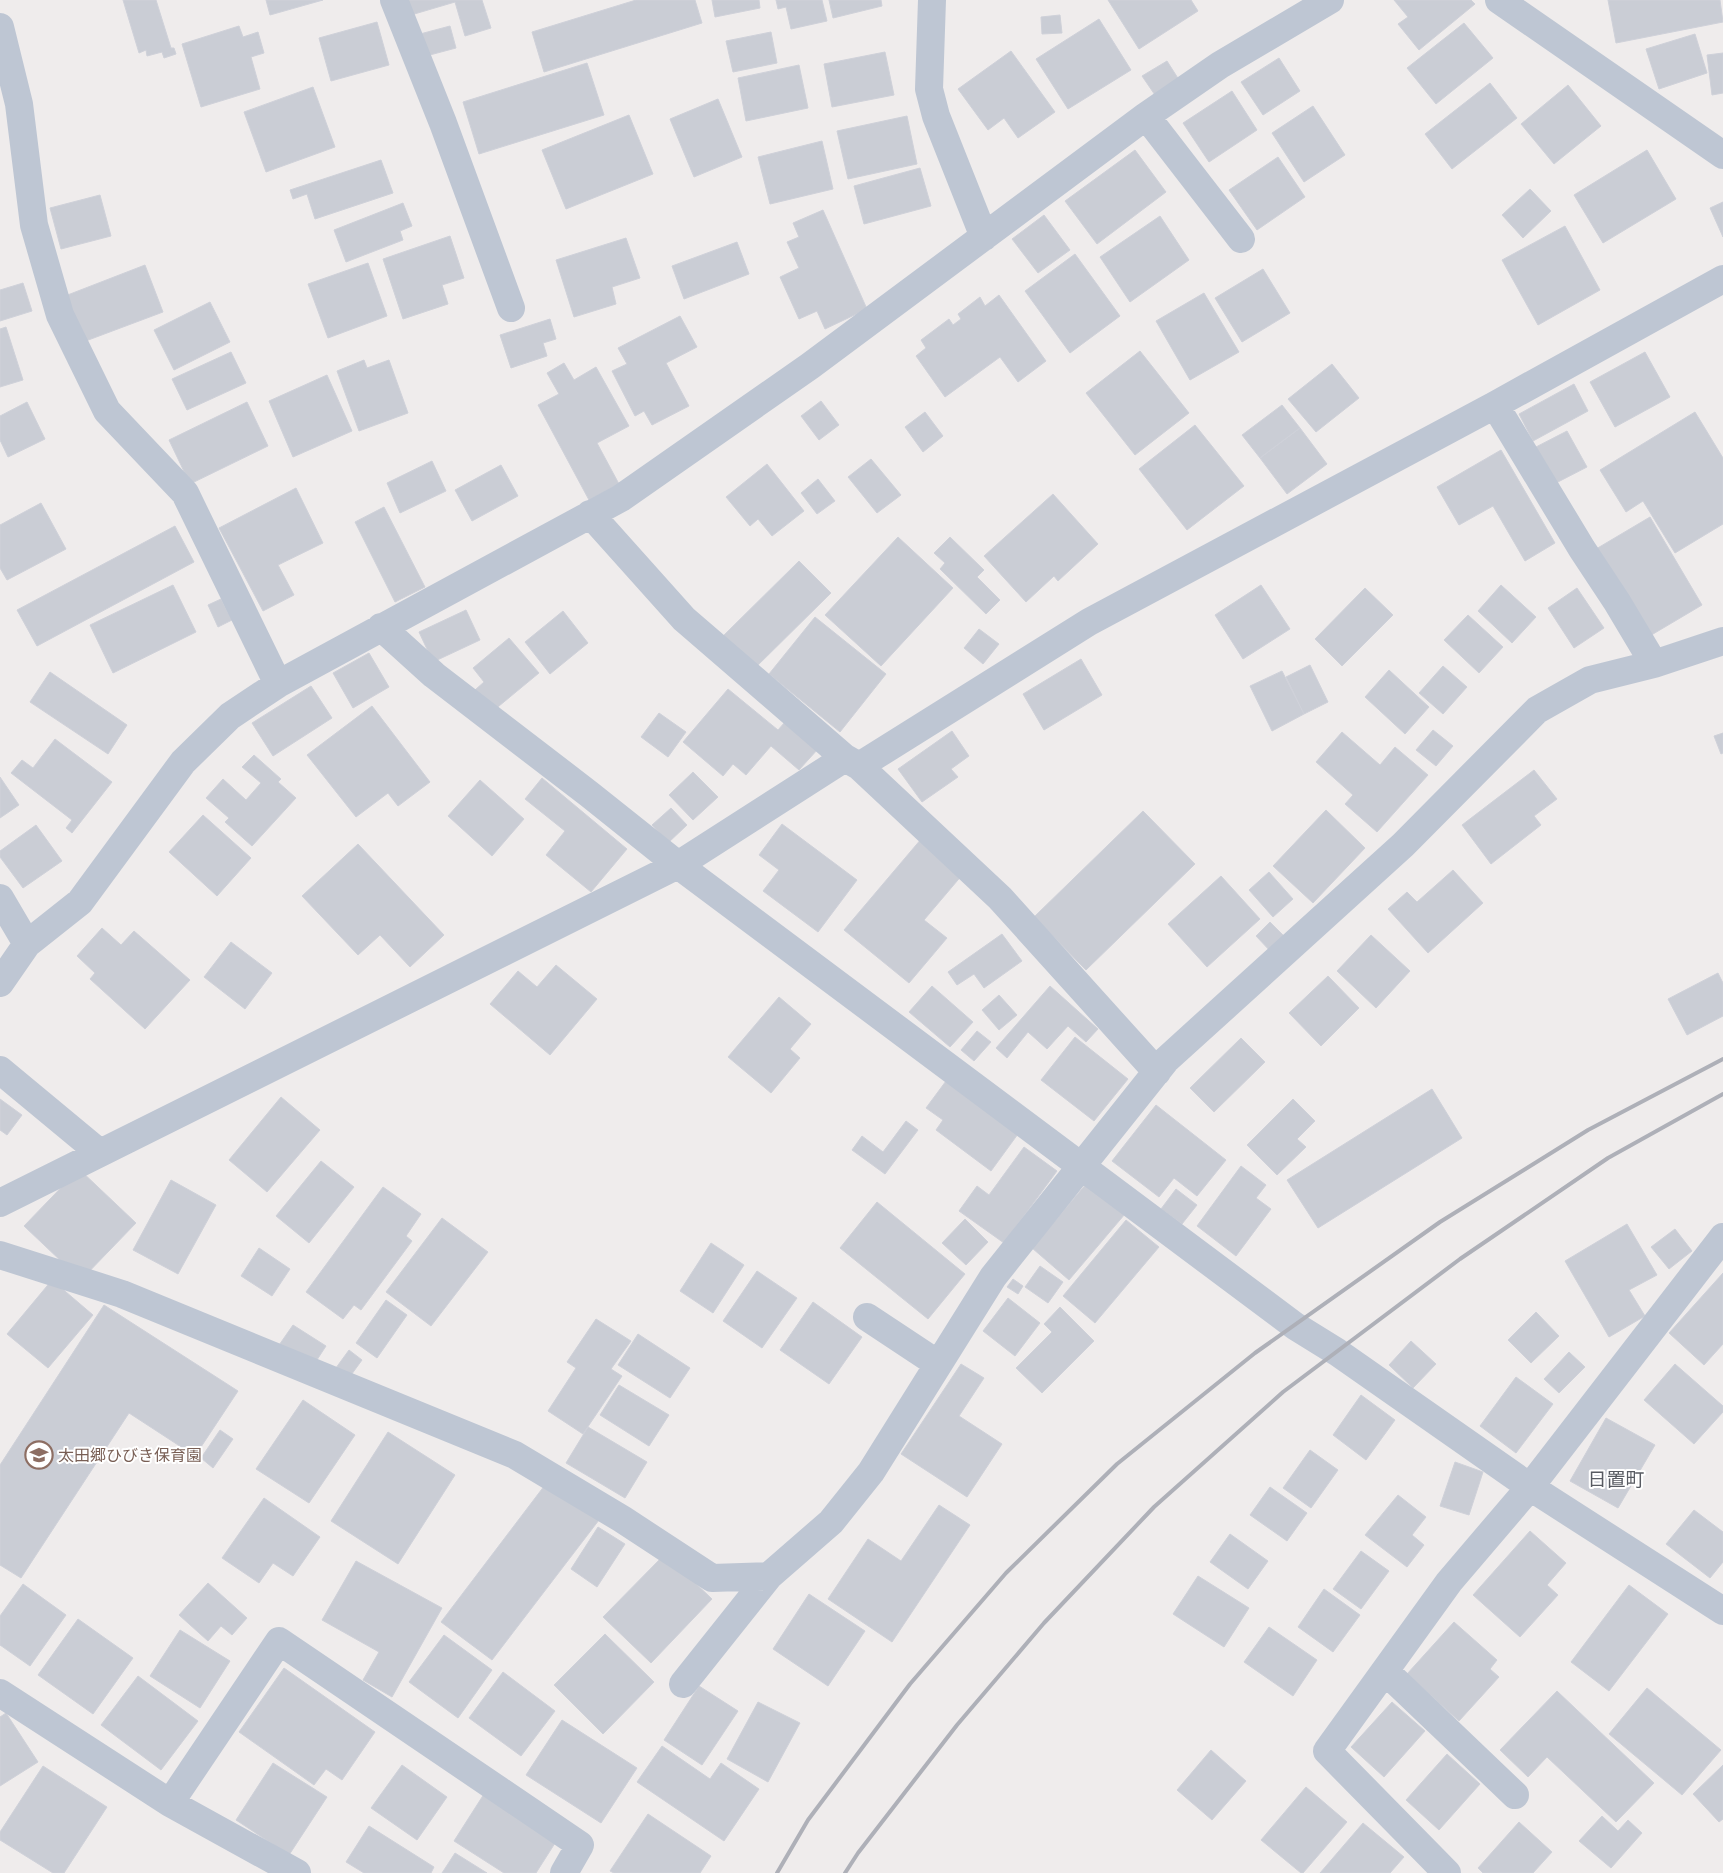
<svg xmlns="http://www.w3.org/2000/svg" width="1723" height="1873" font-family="'Noto Sans','Noto Sans JP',sans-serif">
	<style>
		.building { fill: #cacdd5; stroke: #cfd1d9 }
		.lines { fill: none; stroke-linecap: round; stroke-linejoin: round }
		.minor { stroke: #bec6d3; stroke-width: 28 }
		.rail { stroke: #aeb0b8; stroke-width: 4 }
		.labels { text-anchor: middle; stroke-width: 4; stroke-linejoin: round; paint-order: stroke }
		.education-label { font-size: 16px; fill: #785e54; stroke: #fff; text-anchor: start }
		.quarter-label { font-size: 19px; fill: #585b62; stroke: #fff }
	</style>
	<rect width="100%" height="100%" fill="#efecec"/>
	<path class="building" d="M123 0H156L171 48H174L176 54 164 58 162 52 147 56 146 50 139 53Z
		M266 0H323L270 15Z
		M406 0H482L491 28 465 36 455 2 411 15Z
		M636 0H695L702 23 544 72 532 32Z
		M712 0H759L760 8 715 17Z
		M776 0H822L827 21 791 29 786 7 778 9Z
		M829 0H881L882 6 833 18Z
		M1108 0H1191L1198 11 1139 49Z
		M1394 0H1471L1475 4 1419 50 1398 24 1408 17Z
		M1608 0H1720L1723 22 1616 43Z
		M1060 15 1062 33 1042 34 1041 17Z
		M1099 19 1131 70 1068 109 1036 59Z
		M377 22 389 65 331 81 319 38Z
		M1464 23 1493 58 1436 104 1407 68Z
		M239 26 243 37 258 32 264 53 251 57 260 89 201 107 182 44Z
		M450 26 456 48 426 56 420 34Z
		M771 32 777 63 733 72 726 41Z
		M1695 34 1707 73 1659 89 1646 49Z
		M1011 51 1055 112 1018 138 1004 118 988 130 958 89Z
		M885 52 894 95 832 107 824 64Z
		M1723 53V93L1712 95 1707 55Z
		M1279 58 1300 91 1263 115 1241 82Z
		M1167 61 1181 83 1157 98 1142 76Z
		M587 63 604 115 479 154 463 102Z
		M799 65 808 108 746 121 738 78Z
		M1490 83 1517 118 1452 169 1425 134Z
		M1568 85 1601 126 1554 164 1521 124Z
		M313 87 335 147 266 172 244 112Z
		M1232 91 1257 130 1209 162 1183 123Z
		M718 99 742 157 694 177 670 119Z
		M1313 106 1345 155 1304 182 1272 133Z
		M629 115 653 174 566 209 542 150Z
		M907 116 917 164 848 179 837 131Z
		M822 141 833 189 770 204 758 157Z
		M1135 150 1166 192 1097 244 1065 201Z
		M1647 150 1676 199 1603 243 1574 195Z
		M1278 157 1305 197 1257 230 1229 190Z
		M381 160 393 193 315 219 307 194 293 199 290 190Z
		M920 168 931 206 864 224 854 186Z
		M1530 189 1551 211 1523 238 1502 215Z
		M100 195 111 236 61 249 50 208Z
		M1723 202V237L1710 208Z
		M403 203 412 226 400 231 403 240 346 262 334 230Z
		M823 210 867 309 825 329 817 311 799 319 780 277 799 268 787 242 799 237 793 223Z
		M1044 215 1070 250 1038 273 1012 239Z
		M1160 216 1189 260 1130 302 1100 257Z
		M1565 226 1600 290 1538 325 1502 260Z
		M450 236 464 278 442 285 448 304 403 319 383 259Z
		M626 238 640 278 612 287 616 304 574 317 556 260Z
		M737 242 749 274 684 299 672 266Z
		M1075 254 1120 316 1070 353 1025 291Z
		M368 263 387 316 328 338 308 284Z
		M145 265 163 312 83 342 65 296Z
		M1263 269 1290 313 1242 342 1215 298Z
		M23 283 32 311 0 321V290Z
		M1204 293 1239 352 1190 380 1156 321Z
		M999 295 1046 361 1018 382 1000 357 945 397 916 356 926 348 921 340 949 319 953 325 961 319 958 314 980 297 985 306Z
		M210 302 230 342 174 370 154 330Z
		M680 316 697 347 666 363 689 406 652 425 644 411 635 416 612 371 627 364 618 348Z
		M550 319 556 339 543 343 547 356 511 368 500 335Z
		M6 327 23 380 0 387V329Z
		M1140 351 1189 413 1135 455 1086 393Z
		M231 352 246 383 187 410 172 379Z
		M1645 352 1670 397 1615 427 1590 382Z
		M364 360 367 368 389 360 408 413 359 431 337 371Z
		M564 363 574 380 596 367 629 426 597 443 619 484 589 500 538 405 559 394 547 373Z
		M1332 364 1359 398 1316 432 1288 399Z
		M327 375 352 431 293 457 269 401Z
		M1574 384 1588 411 1533 441 1519 414Z
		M821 401 839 425 819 440 801 416Z
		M27 402 45 439 8 457 0 440V416Z
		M247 402 268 446 190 484 169 440Z
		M1282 405 1300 428 1260 458 1242 435Z
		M925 412 943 436 923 452 905 427Z
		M1695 412 1723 458V524L1675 553 1643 501 1626 512 1600 470Z
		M1195 425 1244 486 1187 530 1139 469Z
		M1300 428 1327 464 1287 494 1260 458Z
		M1567 431 1587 467 1554 484 1534 448Z
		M1501 450 1555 543 1525 561 1493 506 1459 525 1437 487Z
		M871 459 901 495 877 513 848 477Z
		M432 461 446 491 400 513 387 483Z
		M767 464 804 511 772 536 758 519 750 526 726 497Z
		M501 465 518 496 472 521 455 490Z
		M818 479 835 501 817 514 801 493Z
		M296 488 323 543 278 565 294 595 263 611 219 528Z
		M1053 494 1098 544 1058 581 1054 576 1026 602 984 556Z
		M41 503 66 549 7 580 0 568V525Z
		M384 507 425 587 395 602 355 522Z
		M1650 517 1702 605 1648 637 1596 549Z
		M175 526 194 562 37 646 17 610Z
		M898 537 953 588 881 666 825 615Z
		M950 537 984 570 977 577 1000 600 986 614 940 569 945 563 934 553Z
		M799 561 831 593 752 671 720 639Z
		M173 585 196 632 113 673 90 625Z
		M1261 585 1290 629 1243 659 1215 615Z
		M1501 585 1536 617 1512 643 1478 611Z
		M1365 588 1393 615 1342 666 1315 639Z
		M1577 588 1604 628 1574 648 1548 608Z
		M221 599 232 620 218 627 208 605Z
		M466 610 480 640 433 662 419 632Z
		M563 611 588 643 550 674 525 642Z
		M1468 615 1503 647 1479 673 1444 640Z
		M815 617 886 674 840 732 769 674Z
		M979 629 999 644 983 664 964 648Z
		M509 638 539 673 493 711 475 690 484 682 473 668Z
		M369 653 389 687 353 708 333 673Z
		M1081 659 1102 695 1044 730 1023 694Z
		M1310 665 1328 702 1304 714 1286 677Z
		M1443 666 1467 687 1443 714 1419 693Z
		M1389 670 1429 707 1405 734 1365 697Z
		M1282 671 1304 714 1272 731 1250 686Z
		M50 672 127 725 108 754 30 702Z
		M311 686 332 718 273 756 252 723Z
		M728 689 778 730 785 722 818 749 799 770 771 746 746 775 733 764 723 776 683 742Z
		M372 706 430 782 398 806 388 793 356 817 307 755Z
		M659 713 686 732 668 757 641 737Z
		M1433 730 1453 746 1436 766 1416 750Z
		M952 731 969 756 951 769 958 777 922 802 898 769Z
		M1342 732 1380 765 1395 747 1428 775 1377 832 1345 804 1353 795 1316 762Z
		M1723 733V753L1721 754 1714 736Z
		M55 739 112 782 72 833 66 828 72 820 11 773 22 760 33 768Z
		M254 755 281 779 278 782 296 798 252 846 225 822 229 818 206 798 223 779 246 800 261 783 242 767Z
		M1534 770 1557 799 1534 816 1541 825 1491 864 1462 825Z
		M693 772 718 797 693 820 669 795Z
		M0 777 19 805 0 818Z
		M542 778 627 849 591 892 546 855 565 831 525 799Z
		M480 780 524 819 492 856 448 816Z
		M671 808 687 825 668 843 652 825Z
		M1326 810 1365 848 1313 903 1273 866Z
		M1143 811 1195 864 1086 970 1034 917Z
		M203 815 251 858 217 896 169 852Z
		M782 824 857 880 818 932 763 891 779 870 759 855Z
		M36 825 62 861 23 888 0 857V851Z
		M922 838 963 874 924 920 947 938 909 983 844 930Z
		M358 844 444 935 410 967 380 935 358 955 302 896Z
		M1453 870 1483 903 1428 953 1388 909 1407 892 1417 902Z
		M1269 872 1293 899 1273 917 1249 890Z
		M1221 876 1260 919 1207 967 1168 924Z
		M1270 922 1287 939 1272 953 1256 936Z
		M102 928 121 945 134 931 190 980 145 1029 90 979 95 973 77 956Z
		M1002 934 1022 961 984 988 974 974 957 985 948 972Z
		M1371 935 1410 971 1376 1008 1337 971Z
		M231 942 272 973 245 1009 204 977Z
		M556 965 597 999 550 1055 490 1004 518 971 537 987Z
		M1718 973 1723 983V1016L1687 1035 1668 999Z
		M1328 976 1359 1008 1321 1046 1289 1013Z
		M932 986 973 1022 950 1047 909 1012Z
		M1050 986 1098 1029 1086 1042 1068 1026 1047 1049 1028 1032 1007 1058 996 1048Z
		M999 995 1017 1015 999 1030 982 1010Z
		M779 997 811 1024 790 1049 800 1058 771 1093 728 1057Z
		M977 1031 991 1042 974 1061 961 1050Z
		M1075 1037 1128 1079 1094 1121 1041 1080Z
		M1241 1038 1265 1062 1214 1112 1190 1088Z
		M946 1081 1018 1134 991 1171 936 1130 943 1120 926 1108Z
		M1432 1089 1462 1138 1318 1228 1287 1180Z
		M281 1097 320 1130 267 1192 229 1160Z
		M0 1099 22 1115 7 1135 0 1130Z
		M1293 1099 1315 1121 1297 1139 1306 1147 1277 1175 1247 1145Z
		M1156 1105 1226 1160 1197 1196 1174 1178 1159 1197 1112 1161Z
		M906 1121 918 1130 885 1174 852 1150 862 1136 883 1152Z
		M1024 1147 1057 1171 1004 1243 959 1211 977 1186 989 1195Z
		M321 1161 354 1187 309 1243 276 1216Z
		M1241 1166 1266 1185 1256 1198 1271 1209 1236 1256 1197 1226Z
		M79 1169 136 1223 81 1280 24 1226Z
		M171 1180 216 1205 178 1274 133 1250Z
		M1087 1183 1125 1214 1069 1280 1032 1248Z
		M383 1187 421 1214 406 1236 412 1241 361 1310 354 1305 343 1319 306 1292Z
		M1176 1189 1197 1205 1182 1224 1161 1209Z
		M877 1202 965 1274 928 1319 840 1248Z
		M442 1218 488 1252 431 1326 386 1292Z
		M965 1219 988 1242 966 1265 942 1243Z
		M1126 1220 1159 1247 1095 1323 1063 1296Z
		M1627 1224 1657 1275 1629 1290 1645 1316 1609 1337 1565 1261Z
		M1675 1229 1692 1251 1669 1269 1651 1247Z
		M711 1243 744 1265 713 1313 680 1291Z
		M259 1248 290 1269 272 1296 241 1276Z
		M1040 1266 1063 1282 1048 1303 1025 1287Z
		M757 1271 797 1298 762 1348 723 1321Z
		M1723 1273V1344L1704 1365 1669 1333Z
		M1013 1279 1023 1286 1018 1294 1007 1287Z
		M52 1280 93 1315 48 1368 7 1334Z
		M1008 1298 1040 1323 1015 1356 983 1331Z
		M386 1300 407 1315 377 1358 356 1343Z
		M813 1302 862 1337 829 1384 780 1350Z
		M104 1305 238 1391 195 1456 129 1413 21 1578 0 1565V1465Z
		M1060 1307 1094 1341 1042 1393 1016 1368 1052 1332 1044 1324Z
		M1536 1312 1559 1336 1531 1363 1508 1340Z
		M596 1319 631 1341 611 1369 622 1376 583 1434 548 1411 576 1368 567 1362Z
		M293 1325 326 1346 311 1369 277 1348Z
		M638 1334 690 1368 670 1398 618 1365Z
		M1411 1341 1436 1364 1413 1388 1389 1365Z
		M349 1350 362 1360 346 1382 333 1372Z
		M1569 1352 1585 1367 1559 1393 1544 1379Z
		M961 1364 984 1378 959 1416 1002 1444 967 1497 901 1454Z
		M1675 1364 1723 1406V1412L1694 1444 1644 1400Z
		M1516 1377 1553 1404 1516 1453 1480 1426Z
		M619 1385 669 1415 649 1446 600 1415Z
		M1361 1395 1395 1420 1366 1460 1333 1435Z
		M303 1400 355 1435 309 1503 256 1469Z
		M1606 1418 1655 1445 1618 1508 1570 1481Z
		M588 1427 647 1462 625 1498 566 1463Z
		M220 1430 233 1439 213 1468 201 1458Z
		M388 1432 455 1475 398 1564 331 1521Z
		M1310 1450 1338 1470 1311 1508 1283 1488Z
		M1455 1462 1483 1472 1469 1515 1440 1506Z
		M548 1481 599 1520 492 1660 441 1622Z
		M1270 1487 1307 1513 1287 1541 1250 1515Z
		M1398 1495 1426 1517 1412 1535 1424 1545 1407 1567 1365 1535Z
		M264 1498 320 1537 293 1576 273 1563 259 1583 222 1558Z
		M939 1505 970 1525 892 1642 828 1599 868 1539 901 1561Z
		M1694 1510 1723 1532V1562L1710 1578 1666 1544Z
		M598 1527 625 1544 597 1587 571 1569Z
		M1530 1531 1566 1563 1547 1585 1558 1595 1520 1637 1473 1595Z
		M1230 1534 1268 1561 1248 1589 1210 1562Z
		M1361 1551 1389 1571 1361 1609 1333 1589Z
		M665 1554 712 1599 651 1663 603 1617Z
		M356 1561 442 1608 392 1697 363 1680 379 1652 322 1620Z
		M1198 1576 1249 1608 1224 1647 1173 1614Z
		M208 1583 247 1618 232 1635 221 1626 208 1641 179 1615Z
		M23 1584 66 1615 30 1666 0 1645V1616Z
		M1629 1585 1668 1614 1609 1691 1571 1662Z
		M1324 1589 1360 1615 1333 1652 1298 1627Z
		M809 1594 865 1631 828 1686 773 1649Z
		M78 1619 133 1658 93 1714 38 1675Z
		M1454 1622 1497 1660 1490 1669 1499 1677 1459 1721 1407 1674Z
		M1269 1627 1317 1660 1293 1696 1244 1662Z
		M180 1630 230 1661 200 1708 150 1676Z
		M605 1634 654 1682 603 1734 554 1685Z
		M444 1635 492 1670 458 1718 409 1682Z
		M284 1668 375 1732 342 1780 326 1769 314 1785 239 1732Z
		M503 1672 555 1711 521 1756 469 1718Z
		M138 1676 198 1721 161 1770 101 1725Z
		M699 1686 738 1711 702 1765 664 1740Z
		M1647 1688 1721 1750 1682 1795 1609 1734Z
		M1557 1691 1654 1783 1616 1822 1547 1757 1528 1777 1500 1750Z
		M758 1702 800 1723 768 1782 727 1759Z
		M1392 1702 1425 1731 1384 1777 1351 1747Z
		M6 1713 38 1762 0 1786V1717Z
		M562 1720 637 1768 601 1823 526 1775Z
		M662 1746 710 1779 721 1763 759 1789 724 1841 637 1782Z
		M1211 1750 1246 1781 1212 1820 1177 1790Z
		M1447 1754 1480 1784 1439 1830 1406 1800Z
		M273 1763 327 1797 289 1855 236 1820Z
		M402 1765 447 1797 417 1840 371 1808Z
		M1723 1765V1819L1719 1822 1693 1794Z
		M43 1766 107 1807 64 1873H53L0 1840V1832Z
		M1306 1787 1347 1822 1303 1873H1301L1261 1840Z
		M484 1794 557 1840 536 1873H504L454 1841Z
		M648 1814 711 1856 700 1873H614L610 1871Z
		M1602 1816 1618 1831 1628 1820 1642 1833 1611 1868 1579 1841Z
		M1519 1822 1552 1852 1533 1873H1483L1478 1868Z
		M1363 1823 1404 1857 1390 1873H1320Z
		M369 1826 434 1867 431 1873H364L346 1862Z
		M455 1853 487 1873H442Z"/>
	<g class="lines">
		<path class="minor" d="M394 0 443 123 511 308
			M932 0 929 89 936 116 984 237
			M1499 0 1723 155
			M0 27 19 104 34 225 60 315 107 411 185 493 278 684
			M1146 116 1241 239
			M1495 405 1582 549 1617 602 1654 664 1723 641
			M590 514 684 619 845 758
			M381 627 434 675 589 794 678 865 1295 1326 1337 1352 1530 1487 1723 1611
			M859 766 1000 898 1157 1072
			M0 898 27 944
			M0 983 27 944 80 902 183 762 230 716 278 684 621 498 810 366 1146 116 1220 65 1330 0
			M0 1070 100 1153
			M0 1203 678 865 845 758 859 766 1089 622 1495 405 1723 279
			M0 1255 122 1294 515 1455 622 1519 712 1578 769 1576 831 1522 871 1472 993 1277 1166 1060 1403 845 1537 710 1590 680 1654 664
			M867 1317 938 1364
			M1385 1671 1515 1795
			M683 1684 769 1576
			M0 1693 170 1803 297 1873
			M170 1803 279 1641 580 1845 564 1873
			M1447 1873 1327 1751 1449 1582 1530 1487 1723 1237"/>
		<path class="rail" d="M777 1873 808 1820 910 1684 1006 1573 1117 1464 1255 1353 1440 1222 1588 1130 1723 1059
			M845 1873 858 1853 957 1725 1044 1623 1154 1507 1283 1392 1460 1259 1608 1158 1723 1094"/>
	</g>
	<defs>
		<g id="school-ring" transform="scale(1.4375)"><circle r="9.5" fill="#fff" stroke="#8d6e63" stroke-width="1.5"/><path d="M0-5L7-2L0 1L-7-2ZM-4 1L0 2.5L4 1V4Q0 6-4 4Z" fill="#8d6e63"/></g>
	</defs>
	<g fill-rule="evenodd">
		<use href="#school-ring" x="39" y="1455"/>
	</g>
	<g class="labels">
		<g class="education-label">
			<text x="58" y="1461">太田郷ひびき保育園</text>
		</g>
		<g class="quarter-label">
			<text x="1616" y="1486">日置町</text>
		</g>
	</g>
</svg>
